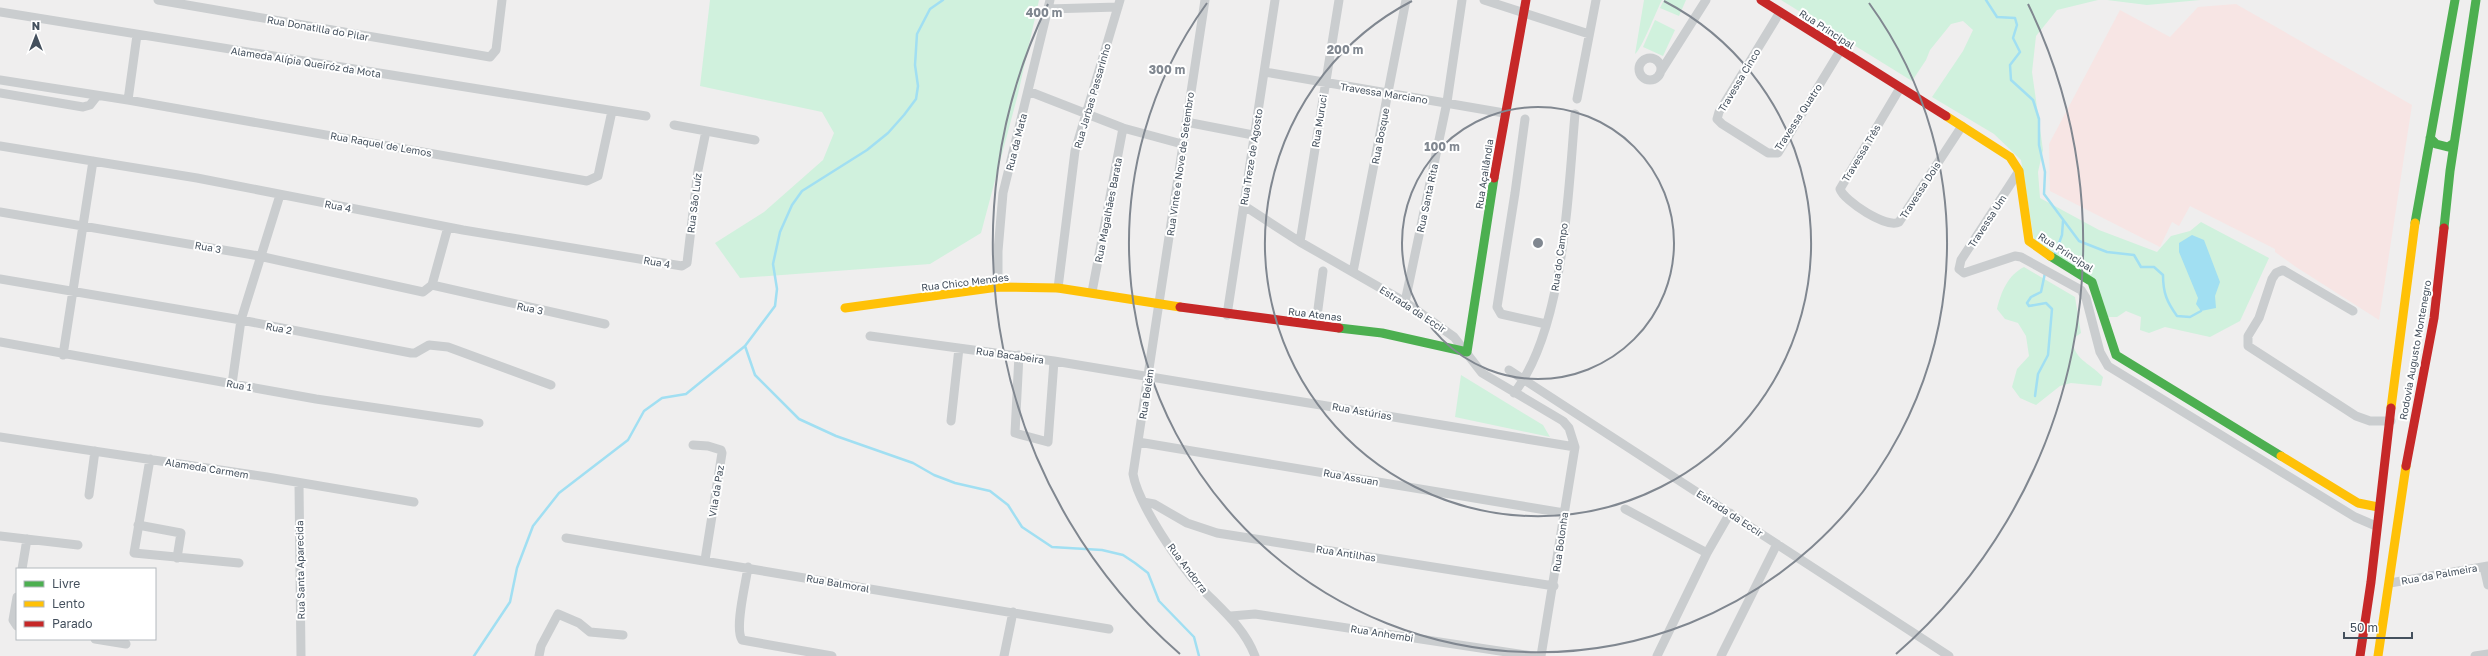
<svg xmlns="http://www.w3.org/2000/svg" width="2488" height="656" font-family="'Golos Text',sans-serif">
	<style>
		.medical { fill: #f7e5e4 }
		.green { fill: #d0f1dd }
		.water { fill: #a1dff2 }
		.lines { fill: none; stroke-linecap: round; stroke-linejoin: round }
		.stream { stroke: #a1dff2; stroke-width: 2.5 }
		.street { stroke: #cacdcf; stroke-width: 9 }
		.fast { stroke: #4caf50; stroke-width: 9 }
		.slow { stroke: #ffc107; stroke-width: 9 }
		.jam { stroke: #c62828; stroke-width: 9 }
		.ring { fill: none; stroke: #808790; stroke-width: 2 }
		.labels { text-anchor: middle; stroke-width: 4; stroke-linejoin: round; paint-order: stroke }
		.street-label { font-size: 10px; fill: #44505d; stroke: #fff }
		.centre { fill: #808790; stroke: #fff; stroke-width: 2 }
		.ring-label { font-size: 12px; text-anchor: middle; font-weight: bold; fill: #808790; stroke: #fff; stroke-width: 4; stroke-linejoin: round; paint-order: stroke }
	</style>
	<rect width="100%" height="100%" fill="#efeeee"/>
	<path class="medical" d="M2236 4 2412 105 2379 320 2296 267 2275 252V249L2190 206 2179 226 2172 222 2160 247 2050 191 2049 144 2120 10 2170 37 2198 7Z"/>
	<path class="green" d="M710 0H1039L1018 94 981 233 930 264 740 278 715 243 764 212 823 160 834 133 822 112 700 86Z
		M1644 0H1662C1656 11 1642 49 1635 54Z
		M1664 0H1686L1679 16 1660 8Z
		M1781 0H2098L2057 10 2036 36 2032 72 2043 150 2038 172 2040 198 2099 230 2157 252 2171 236 2190 231 2201 222 2269 258 2240 321 2210 337 2165 327 2149 333 2140 330 2141 317 2126 311 2117 317H2108L2099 288 2034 240 2021 160 1994 134 1932 97 1963 51 1973 30 1963 21 1951 24 1930 50 1926 60 1912 81Z
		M2107 0H2200L2147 5Z
		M1655 20 1675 30 1663 56 1643 47Z
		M2024 267 2075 297 2081 333 2074 338C2070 358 2092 364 2103 377L2101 386 2071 383 2060 386 2036 405 2020 398 2012 387 2017 369 2029 356 2026 336 2018 323 2005 319 1997 309C2001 292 2008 275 2024 267Z
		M1461 375 1543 425 1550 437 1455 417Z"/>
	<path class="water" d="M2192 235 2204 240 2220 282 2215 296 2216 308 2201 311 2196 304 2198 298 2179 252V243Z"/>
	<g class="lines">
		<path class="stream" d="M1986 0 1997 17 2015 18 2017 25 2013 38 2020 52 2010 65 2011 80 2033 100 2039 119V145L2045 172 2044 194 2079 241 2107 252 2134 255 2141 267H2154L2163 275C2163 293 2167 302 2177 316L2190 317 2201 311
			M2055 254 2062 235 2063 221
			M745 346 755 375 799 419 836 436 913 463 934 475 955 483 990 491 1008 505 1022 527 1052 547 1102 550 1123 555 1135 563 1148 573 1159 601 1194 637 1199 656
			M2035 396 2038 374 2048 355 2052 309 2046 303 2029 306 2027 303 2031 297 2041 292 2045 273
			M474 656 510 602 517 568 533 526 559 493 628 440 644 411 662 398 686 394 745 346 775 306 777 289 773 264 780 232 792 205 802 191 867 150 888 133 904 115 916 99 918 86 915 65 917 34 930 9 943 0"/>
		<path class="street" d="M158 0 490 57 496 50 502 0
			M1205 0 1133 474C1138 504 1179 564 1200 587 1221 609 1244 627 1255 656
			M1484 0 1589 34
			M1048 9 1118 7
			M0 12 646 116
			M1780 12 1719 112 1717 119 1722 124 1768 153H1778L1840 51
			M1639 69a11 11 0 1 1 22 0a11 11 0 1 1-22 0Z
			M1661 71 1706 0
			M1265 72 1504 113
			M0 80 128 100 587 181 598 176 612 111
			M1900 88 1840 189C1844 201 1887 229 1899 222L1962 126
			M1028 91 1123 128 1182 144
			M0 93 83 107 90 105 97 96
			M1577 99 1596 0
			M128 100 137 35
			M1525 119 1515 193 1497 307 1501 314 1546 324
			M1186 122 1253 135
			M674 125 755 140
			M0 146 197 178 463 230 682 266 687 263 698 170 706 131
			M2019 171 1961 260 1959 269 1964 273 2015 256 2021 257 2081 290 2086 298 2100 352 2108 366 2355 517 2376 526
			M1243 205 1300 242 1405 302 1454 337 1482 373 1563 421 1569 428 1575 447 1541 656
			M0 212 259 256 423 292 432 285 448 227
			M1300 242 1339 0
			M1353 272 1406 0
			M0 279 241 320 411 353H415L429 345 448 347 551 385
			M432 285 605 324
			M998 287V251L1003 193 1050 0
			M1058 288 1075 151 1120 0
			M1092 292 1123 128
			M1405 302 1447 102 1462 0
			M2353 311 2283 270 2276 273 2272 279 2259 318 2248 336V346L2356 416 2370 421H2391
			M1227 315 1275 0
			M1316 324 1323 271
			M870 336 1054 361 1575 447
			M0 342 316 399 479 423
			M63 355 93 161
			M1019 355 1015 433 1048 442 1054 361
			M1509 370 1949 656
			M232 384 241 320 280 195
			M1514 393C1564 330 1568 193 1575 114
			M951 421 959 348
			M0 437 267 477 414 502
			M1138 442 1564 513
			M693 445 708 446 721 450 722 453 705 560
			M150 459 134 553 239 563
			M299 484 301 656
			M89 495 95 451
			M1143 502 1154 504 1187 523 1217 533 1554 586
			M1625 509 1707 553
			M138 525 181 533 177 558
			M0 536 78 545
			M566 538 1109 629
			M748 567C746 583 734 628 742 640L832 656
			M2484 567 2488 585
			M22 569 27 539
			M2390 583 2488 566
			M17 597 13 620 17 626
			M1231 616 1255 614 1533 656
			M95 639 126 644
			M539 656 541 646 558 614 579 623 590 632 623 635
			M1004 656 1013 612
			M1657 656 1707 553 1730 513
			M1721 656 1777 544
			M2475 656 2488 654"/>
		<path class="fast" d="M2430 138 2436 144 2448 147 2454 143
			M2415 223 2455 0
			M2444 228 2450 171 2476 0
			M2050 256 2092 282 2116 355 2281 456
			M1339 328 1382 333 1467 352 1494 178"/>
		<path class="slow" d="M1946 116 2010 157 2019 171 2029 241 2050 256
			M845 308 998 287 1058 288 1180 307
			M2391 408 2415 223
			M2281 456 2358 503 2378 507
			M2378 656 2406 466"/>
		<path class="jam" d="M1761 0 1946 116
			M1494 178 1526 0
			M1180 307 1339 328
			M2406 466 2434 318 2444 228
			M2360 656 2371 582 2391 408"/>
	</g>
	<g class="ring">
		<circle cx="1538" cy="243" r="136"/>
		<path d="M1664 1A273 273 0 1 1 1412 1"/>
		<path d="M1869 3A409 409 0 1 1 1207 3"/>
		<path d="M1180 654A545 545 0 0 1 1048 4M2028 4A545 545 0 0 1 1896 654"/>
	</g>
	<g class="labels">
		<g class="street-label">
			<text transform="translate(318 28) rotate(10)" y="4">Rua Donatilla do Pilar</text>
			<text transform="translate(1827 29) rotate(33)" y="4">Rua Principal</text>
			<text transform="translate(306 62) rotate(9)" y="4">Alameda Alípia Queiróz da Mota</text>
			<text transform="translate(1739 80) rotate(-59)" y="4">Travessa Cinco</text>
			<text transform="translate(1384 93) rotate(9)" y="4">Travessa Marciano</text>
			<text transform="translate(1092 96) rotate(-74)" y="4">Rua Jarbas Passarinho</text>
			<text transform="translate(1798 117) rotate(-57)" y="4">Travessa Quatro</text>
			<text transform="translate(1319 121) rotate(-81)" y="4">Rua Muruci</text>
			<text transform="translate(1380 136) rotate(-79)" y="4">Rua Bosque</text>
			<text transform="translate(1016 142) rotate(-76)" y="4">Rua da Mata</text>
			<text transform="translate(381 144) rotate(10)" y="4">Rua Raquel de Lemos</text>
			<text transform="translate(1861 153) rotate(-59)" y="4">Travessa Três</text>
			<text transform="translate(1251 157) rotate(-81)" y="4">Rua Treze de Agosto</text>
			<text transform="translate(1180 164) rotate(-82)" y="4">Rua Vinte e Nove de Setembro</text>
			<text transform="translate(1484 174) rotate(-81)" y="4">Rua Açailândia</text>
			<text transform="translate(1920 190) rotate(-57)" y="4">Travessa Dois</text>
			<text transform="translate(1427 198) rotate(-78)" y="4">Rua Santa Rita</text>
			<text transform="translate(694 203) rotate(-83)" y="4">Rua São Luíz</text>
			<text transform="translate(338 206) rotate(11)" y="4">Rua 4</text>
			<text transform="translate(1108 210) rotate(-79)" y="4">Rua Magalhães Barata</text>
			<text transform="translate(1987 221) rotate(-57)" y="4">Travessa Um</text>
			<text transform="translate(208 247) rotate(10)" y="4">Rua 3</text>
			<text transform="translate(2066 252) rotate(33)" y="4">Rua Principal</text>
			<text transform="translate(1559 257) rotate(-82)" y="4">Rua do Campo</text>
			<text transform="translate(657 262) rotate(10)" y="4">Rua 4</text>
			<text transform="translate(965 282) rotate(-7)" y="4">Rua Chico Mendes</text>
			<text transform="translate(530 308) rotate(12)" y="4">Rua 3</text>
			<text transform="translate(1413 309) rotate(33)" y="4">Estrada da Eccir</text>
			<text transform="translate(1315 314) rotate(7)" y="4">Rua Atenas</text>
			<text transform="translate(279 328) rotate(11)" y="4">Rua 2</text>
			<text transform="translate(2415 350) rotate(-80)" y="4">Rodovia Augusto Montenegro</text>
			<text transform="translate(1010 355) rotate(8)" y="4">Rua Bacabeira</text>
			<text transform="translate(239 385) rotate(10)" y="4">Rua 1</text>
			<text transform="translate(1146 394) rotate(-81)" y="4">Rua Belém</text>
			<text transform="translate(1362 411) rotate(10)" y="4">Rua Astúrias</text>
			<text transform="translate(207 468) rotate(9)" y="4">Alameda Carmem</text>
			<text transform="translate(1351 477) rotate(10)" y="4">Rua Assuan</text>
			<text transform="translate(716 491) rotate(-81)" y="4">Vila da Paz</text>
			<text transform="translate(1730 513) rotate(33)" y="4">Estrada da Eccir</text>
			<text transform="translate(1560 542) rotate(-82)" y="4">Rua Bolonha</text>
			<text transform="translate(1346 553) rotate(9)" y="4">Rua Antilhas</text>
			<text transform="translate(1188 568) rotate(53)" y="4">Rua Andorra</text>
			<text transform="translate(300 570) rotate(-91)" y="4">Rua Santa Aparecida</text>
			<text transform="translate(2439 574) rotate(-10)" y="4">Rua da Palmeira</text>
			<text transform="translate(838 583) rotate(10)" y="4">Rua Balmoral</text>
			<text transform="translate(1382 633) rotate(9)" y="4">Rua Anhembi</text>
		</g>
	</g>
	<circle cx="1538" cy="243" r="6" class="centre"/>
	<g class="ring-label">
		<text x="1044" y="17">400 m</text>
		<text x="1345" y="54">200 m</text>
		<text x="1167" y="74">300 m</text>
		<text x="1442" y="151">100 m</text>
	</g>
	<rect x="16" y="568" width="140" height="72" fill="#ffffff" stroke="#b4b9be"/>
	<rect x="24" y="581" width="20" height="6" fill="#4caf50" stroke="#b4b9be"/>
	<text x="52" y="588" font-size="12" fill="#44505d">Livre</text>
	<rect x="24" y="601" width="20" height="6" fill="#ffc107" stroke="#b4b9be"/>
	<text x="52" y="608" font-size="12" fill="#44505d">Lento</text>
	<rect x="24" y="621" width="20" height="6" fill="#c62828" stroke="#b4b9be"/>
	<text x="52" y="628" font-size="12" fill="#44505d">Parado</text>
	<g transform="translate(36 36)" stroke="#ffffff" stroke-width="3" paint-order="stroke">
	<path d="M0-3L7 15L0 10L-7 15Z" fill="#44505d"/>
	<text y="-6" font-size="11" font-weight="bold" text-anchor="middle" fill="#44505d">N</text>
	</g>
	<path d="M2344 632v6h68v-6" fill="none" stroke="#44505d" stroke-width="2"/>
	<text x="2350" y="632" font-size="12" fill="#44505d" stroke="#ffffff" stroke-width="3" paint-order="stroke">50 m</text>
</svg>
